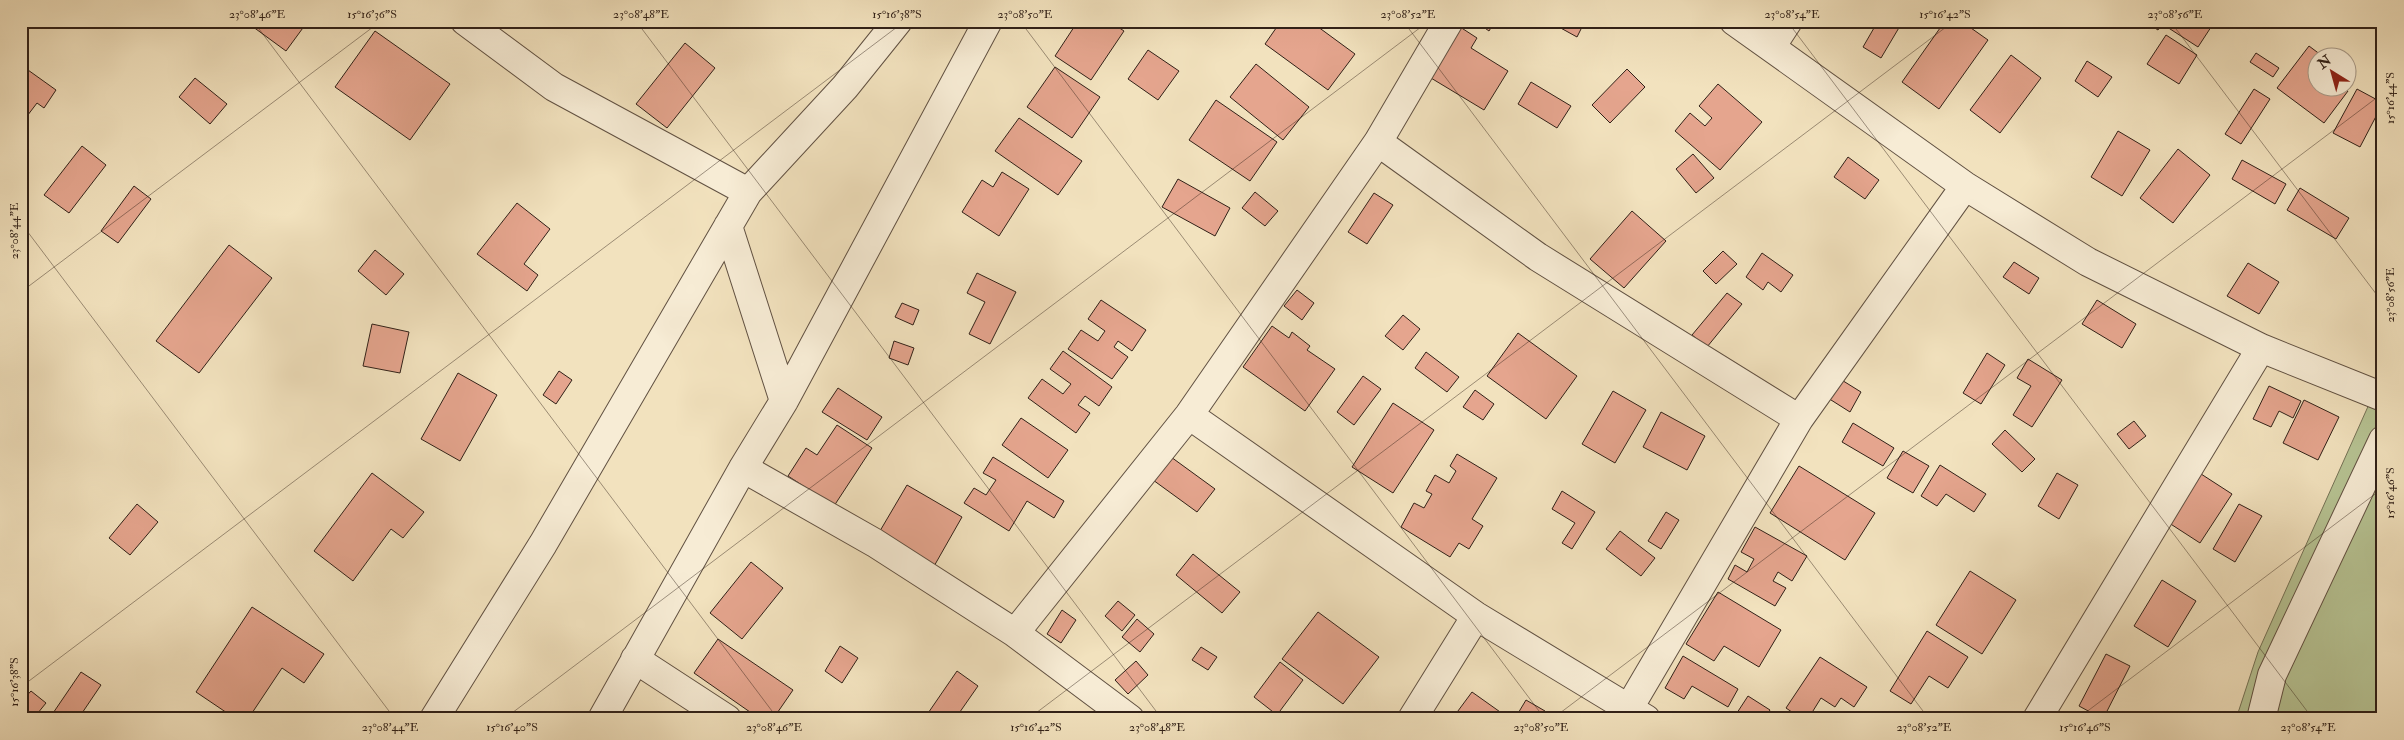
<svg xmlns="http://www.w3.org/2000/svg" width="2404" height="740" font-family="'IM FELL Double Pica',serif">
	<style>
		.green { fill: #b7c494; stroke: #747256 }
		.building { fill: #e5a58e; stroke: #312118 }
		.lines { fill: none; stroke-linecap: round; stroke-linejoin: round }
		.minor-casing { stroke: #615142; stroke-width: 30 }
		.minor { stroke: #f7ecd5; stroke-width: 28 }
		.ticks { fill: none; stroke: #312118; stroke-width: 1; stroke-opacity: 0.45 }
		.neatline { fill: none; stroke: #312118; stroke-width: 2 }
		.ticks-label { font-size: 12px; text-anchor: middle; fill: #312118 }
	</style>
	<rect width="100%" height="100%" fill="#f2e2be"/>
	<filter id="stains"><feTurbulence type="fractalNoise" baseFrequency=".004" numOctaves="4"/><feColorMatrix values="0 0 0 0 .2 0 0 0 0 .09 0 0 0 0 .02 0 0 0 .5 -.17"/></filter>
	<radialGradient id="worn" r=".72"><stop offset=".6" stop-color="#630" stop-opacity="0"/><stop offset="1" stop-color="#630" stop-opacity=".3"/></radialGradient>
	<path class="green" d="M2383 373V719H2236L2258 652Z"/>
	<path class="building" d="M245 21H308L286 51Z
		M1078 21H1109L1124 31 1091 80 1055 56Z
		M1281 21H1310L1355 54 1328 90 1265 44Z
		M1475 21H1495L1489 31Z
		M1548 21H1585L1577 37Z
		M1878 21H1892L1900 26 1881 58 1863 47Z
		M1945 21H1961L1988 40 1939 109 1902 82Z
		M2144 21H2164L2158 30Z
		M2171 21H2215L2198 47 2167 27Z
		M1457 25 1477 38 1471 48 1508 71 1484 110 1421 72Z
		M375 31 450 84 410 140 335 87Z
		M2166 35 2197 55 2179 84 2147 64Z
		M685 43 715 68 667 128 636 104Z
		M2309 46 2325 58H2316V88H2344L2348 91 2324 123 2277 88Z
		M1148 50 1179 71 1158 100 1128 79Z
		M2256 53 2279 68 2273 77 2250 62Z
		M2011 55 2041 78 2000 133 1970 110Z
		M2087 61 2112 77 2098 97 2075 81Z
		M1256 64 1309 107 1283 140 1230 97Z
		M21 65 56 90 44 108 37 103 21 124Z
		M1055 67 1100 97 1072 138 1027 107Z
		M1627 69 1645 87 1610 123 1592 105Z
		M195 78 227 104 210 124 179 97Z
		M1531 82 1571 106 1557 128 1518 104Z
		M1718 84 1762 122 1720 170 1675 131 1690 113 1705 126 1712 118 1699 106Z
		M2254 89 2270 99 2241 144 2225 134Z
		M2357 89 2383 103 2360 147 2333 133Z
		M1216 100 1277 142 1250 181 1189 140Z
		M1019 118 1082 161 1058 195 995 151Z
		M2118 131 2150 150 2122 196 2091 177Z
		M82 146 106 165 69 213 44 195Z
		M2178 149 2210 175 2173 223 2140 198Z
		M1693 154 1714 178 1696 193 1676 169Z
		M1848 157 1879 180 1865 199 1834 177Z
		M2242 160 2286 184 2275 204 2232 179Z
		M1002 172 1029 189 999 236 962 212 982 180 993 187Z
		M1178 179 1230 208 1215 236 1162 207Z
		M134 186 151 199 118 243 101 231Z
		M2300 188 2349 218 2336 239 2287 210Z
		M1255 192 1278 211 1265 226 1242 208Z
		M1374 193 1393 205 1367 244 1348 232Z
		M517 203 550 229 524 264 538 275 527 291 477 254Z
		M1632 211 1666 241 1624 288 1590 259Z
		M229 245 272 278 199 373 156 341Z
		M375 250 404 274 386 295 358 271Z
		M1723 251 1737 264 1716 284 1703 271Z
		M1762 253 1793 275 1781 292 1768 282 1763 290 1746 277Z
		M2014 262 2039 278 2029 294 2003 277Z
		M2248 263 2279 282 2259 314 2227 296Z
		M977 273 1016 292 990 344 969 334 985 302 967 293Z
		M1297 290 1314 303 1302 320 1284 306Z
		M1727 293 1742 304 1707 347 1692 335Z
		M1101 300 1146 330 1132 351 1118 341 1114 347 1128 357 1112 379 1068 349 1081 330 1098 341 1105 331 1088 319Z
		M2097 300 2136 324 2122 348 2082 324Z
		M902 303 919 310 913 325 895 317Z
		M1403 315 1420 329 1403 350 1385 336Z
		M372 324 409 332 400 373 363 366Z
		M1272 326 1289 338 1292 332 1310 346 1307 350 1335 369 1305 411 1243 367Z
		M1518 333 1577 376 1546 419 1487 376Z
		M894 341 914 348 908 365 889 358Z
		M1063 351 1112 387 1099 406 1085 396 1078 405 1090 413 1076 433 1028 398 1042 379 1063 394 1071 384 1050 369Z
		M1426 352 1459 377 1447 392 1415 368Z
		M1987 353 2005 365 1981 404 1963 393Z
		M2028 359 2062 380 2032 427 2013 415 2031 386 2017 378Z
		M559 371 572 380 556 404 543 395Z
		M458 373 497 395 460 461 421 439Z
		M1832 374 1861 392 1850 412 1820 393Z
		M1363 376 1381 389 1354 425 1337 412Z
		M2269 386 2301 401 2293 418 2279 411 2271 427 2253 419Z
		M838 388 882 417 867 440 822 412Z
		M1475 390 1494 404 1483 420 1463 407Z
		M1613 391 1646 410 1615 463 1582 444Z
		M2304 400 2339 417 2318 460 2283 443Z
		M1393 403 1434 430 1393 493 1352 467Z
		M1661 412 1705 436 1687 470 1643 447Z
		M1021 418 1068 450 1048 478 1002 445Z
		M2134 421 2146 436 2129 449 2117 434Z
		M1853 423 1894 448 1883 466 1842 442Z
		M837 425 872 448 834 506 788 476 806 448 817 455Z
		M2005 430 2035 459 2022 472 1992 444Z
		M1903 451 1929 466 1913 493 1887 478Z
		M1457 454 1497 478 1472 519 1483 526 1469 549 1459 543 1450 557 1401 527 1414 503 1424 508 1432 494 1426 491 1435 475 1449 483 1456 471 1450 466Z
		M993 457 1064 501 1054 518 1027 501 1009 531 964 503 974 488 986 495 996 480 983 473Z
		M1171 457 1215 489 1197 512 1153 480Z
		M1940 465 1986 494 1974 512 1946 494 1937 506 1921 496Z
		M1799 466 1875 513 1845 560 1770 513Z
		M2198 472 2232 494 2200 543 2166 521Z
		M372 473 424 512 403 538 391 529 353 581 314 551Z
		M2057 473 2078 485 2059 519 2038 506Z
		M907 485 962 517 933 568 877 536Z
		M1562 491 1595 512 1572 549 1562 543 1575 523 1552 509Z
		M137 504 158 522 130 555 109 538Z
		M2239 504 2262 516 2235 562 2213 549Z
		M1666 512 1679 520 1661 549 1648 541Z
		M1755 527 1807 556 1792 581 1778 572 1773 581 1786 588 1775 606 1728 579 1735 565 1747 572 1754 559 1741 552Z
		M1620 531 1655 558 1641 576 1606 549Z
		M1193 554 1240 592 1222 613 1176 575Z
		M751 562 783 588 742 639 710 613Z
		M1970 571 2016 600 1982 654 1936 625Z
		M2162 580 2196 601 2168 647 2134 626Z
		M1718 592 1781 630 1759 667 1724 646 1714 661 1686 644Z
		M1118 601 1135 615 1122 631 1105 616Z
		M252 607 324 654 304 683 282 668 248 719H236L196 692Z
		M1062 610 1076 620 1061 643 1047 634Z
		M1318 612 1379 657 1343 704 1282 659Z
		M1137 619 1154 634 1140 652 1122 637Z
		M1927 631 1968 657 1948 688 1929 676 1911 704 1890 691Z
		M718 639 793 690 773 719H760L694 673Z
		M840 646 858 658 842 683 825 671Z
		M1201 647 1217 657 1208 670 1192 660Z
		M2106 654 2130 666 2103 719 2079 706Z
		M1683 656 1738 689 1728 707 1692 686 1684 699 1665 688Z
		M1820 657 1867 687 1854 707 1841 698 1835 707 1821 698 1808 719H1802L1786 708Z
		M1136 661 1148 675 1128 694 1115 680Z
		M1280 662 1303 680 1277 715 1254 697Z
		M957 671 978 686 955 719H924Z
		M81 672 101 685 78 719H49Z
		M31 691 46 703 33 719H21V702Z
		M1472 692 1503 714 1500 719H1452Z
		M1748 696 1770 710 1764 719H1733Z
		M1526 700 1545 711 1541 719H1523L1517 715Z"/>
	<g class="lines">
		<g class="minor-casing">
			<path id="minor" d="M465 21 554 87 748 192
				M1734 21 1965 186 2088 262 2261 348 2383 397
				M1771 47 1788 21
				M1378 142 1538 257 1799 419
				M728 226 784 401
				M1189 415 1476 616 1646 719
				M743 468 875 543 1015 633 1130 719
				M1015 633 1189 415 1378 142 1449 21
				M635 659 727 719
				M1629 708 1799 419 1965 186
				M434 719 543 544 748 192 845 87 898 21
				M602 719 743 468 784 401 988 21
				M1412 719 1476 616
				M2037 719 2261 348
				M2261 719 2272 675 2383 440"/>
		</g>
		<use href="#minor" class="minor"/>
	</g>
	<path class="ticks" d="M253 21 778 719M636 21 1162 719M1020 21 1545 719M1403 21 1929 719M1787 21 2313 719M2170 21 2383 303M21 223 395 719M21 292 381 21M21 687 905 21M504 719 1429 21M1028 719 1954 21M1552 719 2383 93M2077 719 2383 488"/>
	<rect width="2404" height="740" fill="none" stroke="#f2e2be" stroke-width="55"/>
	<g transform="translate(2332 72) rotate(323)"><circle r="24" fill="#f7ecd5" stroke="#a89b89"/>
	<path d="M0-4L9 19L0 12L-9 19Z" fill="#8f2418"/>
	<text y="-8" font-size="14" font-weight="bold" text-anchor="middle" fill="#312118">N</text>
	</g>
	<rect x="28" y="28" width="2348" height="684" class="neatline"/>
	<g class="ticks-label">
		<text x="257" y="18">23°08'46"E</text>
		<text x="372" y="18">15°16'36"S</text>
		<text x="641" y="18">23°08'48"E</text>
		<text x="897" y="18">15°16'38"S</text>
		<text x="1025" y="18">23°08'50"E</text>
		<text x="1408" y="18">23°08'52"E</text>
		<text x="1792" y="18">23°08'54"E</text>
		<text x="1945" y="18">15°16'42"S</text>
		<text x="2175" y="18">23°08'56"E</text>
		<text transform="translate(2390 98) rotate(-90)" y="4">15°16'44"S</text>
		<text transform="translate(14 231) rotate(-90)" y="4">23°08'44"E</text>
		<text transform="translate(2390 295) rotate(-90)" y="4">23°08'56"E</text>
		<text transform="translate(2390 493) rotate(-90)" y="4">15°16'46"S</text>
		<text transform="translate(14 682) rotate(-90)" y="4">15°16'38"S</text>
		<text x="390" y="731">23°08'44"E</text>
		<text x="512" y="731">15°16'40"S</text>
		<text x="774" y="731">23°08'46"E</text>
		<text x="1036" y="731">15°16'42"S</text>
		<text x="1157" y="731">23°08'48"E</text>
		<text x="1541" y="731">23°08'50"E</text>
		<text x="1924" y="731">23°08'52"E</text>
		<text x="2085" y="731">15°16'46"S</text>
		<text x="2308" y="731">23°08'54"E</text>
	</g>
	<rect width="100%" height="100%" filter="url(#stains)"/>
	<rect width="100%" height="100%" fill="url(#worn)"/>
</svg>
